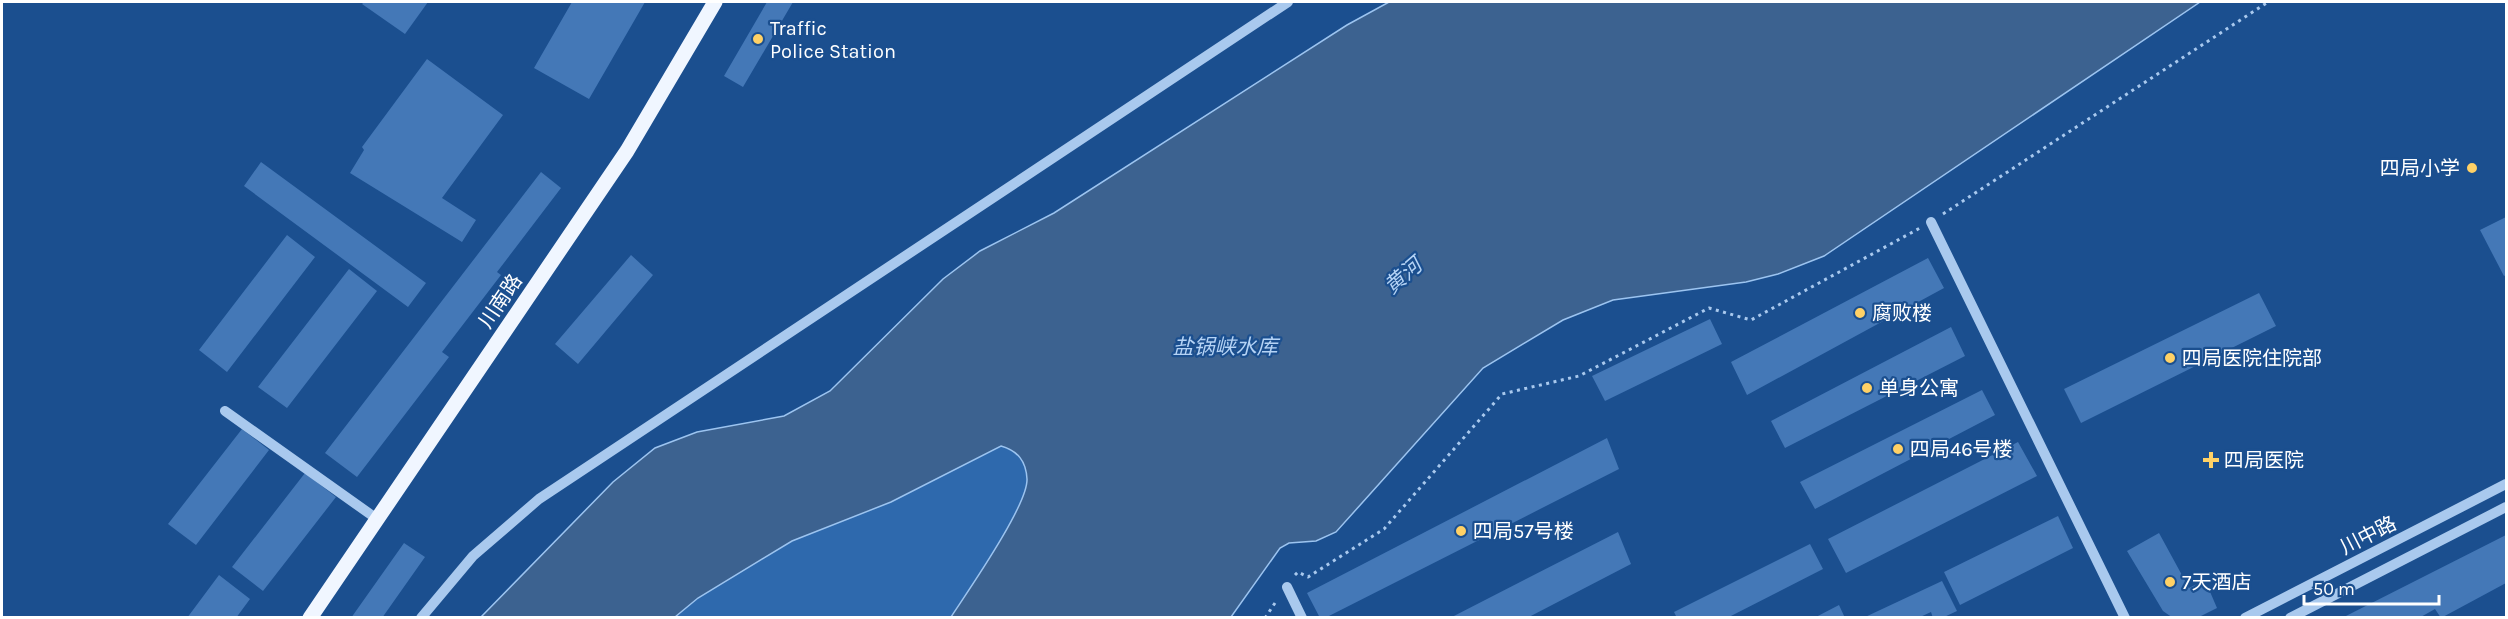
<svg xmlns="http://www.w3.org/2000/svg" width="2508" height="619" font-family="Karla,'Noto Sans SC',sans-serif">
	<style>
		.green { fill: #2e69ad }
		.water { fill: #3c6290; stroke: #9cc4f0; stroke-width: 1.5 }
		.building { fill: #4478b7 }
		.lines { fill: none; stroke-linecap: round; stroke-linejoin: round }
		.path { stroke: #a9c9ee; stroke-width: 3; stroke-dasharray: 3 4.5; stroke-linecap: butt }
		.minor { stroke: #a9c9ee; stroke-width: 10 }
		.major { stroke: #f0f6ff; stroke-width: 15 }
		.poi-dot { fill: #ffd166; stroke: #1b4f8f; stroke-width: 2 }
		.labels { text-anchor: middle; stroke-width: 4.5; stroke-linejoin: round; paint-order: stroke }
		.poi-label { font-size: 20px; fill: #fff; stroke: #1b4f8f; text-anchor: start }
		.street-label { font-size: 20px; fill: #fff; stroke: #1b4f8f }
		.water-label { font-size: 21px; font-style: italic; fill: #b5d3f5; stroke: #1b4f8f }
	</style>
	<rect width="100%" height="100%" fill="#1b4f8f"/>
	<path class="green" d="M1001 446C1018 451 1026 461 1027 479 1028 505 968 591 951 617L675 618 698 598 792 541 891 502Z"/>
	<path class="water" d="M1389 2H2200L1824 256 1778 274 1746 282 1613 300 1563 320 1483 368 1336 532 1316 541 1289 543 1280 548 1231 617H951C968 591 1028 505 1027 479 1026 461 1018 451 1001 446L891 502 792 541 698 598 675 617H481L613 482 655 448 697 432 784 416 830 391 943 279 980 251 1054 213 1347 25Z"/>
	<path class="building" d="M364 2H428L405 34 362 4Z
		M572 2H645L589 99 534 68Z
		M767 2H793L743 87 724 76Z
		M427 59 503 115 442 198 476 220 462 242 350 173 364 150 362 147Z
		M261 162 426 283 408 307 244 186Z
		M541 172 561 188 497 272 501 275 442 352 449 357 357 477 325 453Z
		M2506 217V275L2504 276 2480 230Z
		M287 235 315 257 227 372 199 350Z
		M631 255 653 275 578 364 555 344Z
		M1928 258 1944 288 1747 395 1731 362Z
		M349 269 377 291 287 408 258 387Z
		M2259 293 2276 326 2081 423 2064 389Z
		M1710 319 1722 344 1605 401 1592 376Z
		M1951 327 1965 356 1785 448 1771 421Z
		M1982 390 1995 415 1815 509 1800 482Z
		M242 429 269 450 196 545 168 524Z
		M1607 438 1619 469 1325 618H1320L1307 593Z
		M2018 442 2037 476 1846 573 1828 539Z
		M305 473 336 497 263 591 232 567Z
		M2058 516 2073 548 1960 605 1944 572Z
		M1618 532 1631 564 1527 618H1450Z
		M2159 533 2189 588 2205 580 2217 608 2197 618H2173L2163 611 2127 551Z
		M2506 535V583L2441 618 2435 609 2419 618H2342Z
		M404 543 425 557 382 618H351Z
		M1810 544 1823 569 1727 618H1677L1674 612Z
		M219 575 250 599 236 618H187Z
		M1942 581 1957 611 1942 618H1933L1931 612 1918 618H1863Z
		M1839 605 1845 618H1814Z"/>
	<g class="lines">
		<path class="path" d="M1943 214 2268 2
			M1295 575 1298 572 1308 577 1384 529 1502 394 1579 376 1709 308 1751 320 1920 228
			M1265 618 1277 600"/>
		<path class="minor" d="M1931 222 2125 618
			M225 411 377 519
			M1287 587 1302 618
			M421 618 473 556 539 499 1288 2
			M2245 618 2506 484
			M2290 618 2506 507"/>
		<path class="major" d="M310 618 627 151 715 2"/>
	</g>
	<g class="poi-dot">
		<circle cx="758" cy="39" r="6"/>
		<circle cx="2472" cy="168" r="6"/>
		<circle cx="1860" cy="313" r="6"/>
		<circle cx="2170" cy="358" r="6"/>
		<circle cx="1867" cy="388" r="6"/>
		<circle cx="1898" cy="449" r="6"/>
		<path d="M2208 451h6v6h6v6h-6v6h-6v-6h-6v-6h6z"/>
		<circle cx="1461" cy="531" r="6"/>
		<circle cx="2170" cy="582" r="6"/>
	</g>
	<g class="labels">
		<g class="poi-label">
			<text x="770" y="35">Traffic<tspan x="770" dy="23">Police Station</tspan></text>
			<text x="2460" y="175" text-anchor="end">四局小学</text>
			<text x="1872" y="320">腐败楼</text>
			<text x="2182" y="365">四局医院住院部</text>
			<text x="1879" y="395">单身公寓</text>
			<text x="1910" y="456">四局46号楼</text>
			<text x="2224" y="467">四局医院</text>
			<text x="1473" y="538">四局57号楼</text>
			<text x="2182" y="589">7天酒店</text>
		</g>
		<g class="street-label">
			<text transform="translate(500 301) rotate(-56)" y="7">川南路</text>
			<text transform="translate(2368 535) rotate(-27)" y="7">川中路</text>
		</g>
		<g class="water-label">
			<text transform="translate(1403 276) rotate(-41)" y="7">黄河</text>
			<text x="1225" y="354">盐锅峡水库</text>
		</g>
	</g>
	<rect width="2508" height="619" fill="none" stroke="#ffffff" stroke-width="6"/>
	<path d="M2304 595v9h135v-9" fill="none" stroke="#ffffff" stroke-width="3"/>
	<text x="2313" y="595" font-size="18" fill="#ffffff" stroke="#1b4f8f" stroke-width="4.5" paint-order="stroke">50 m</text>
</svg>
